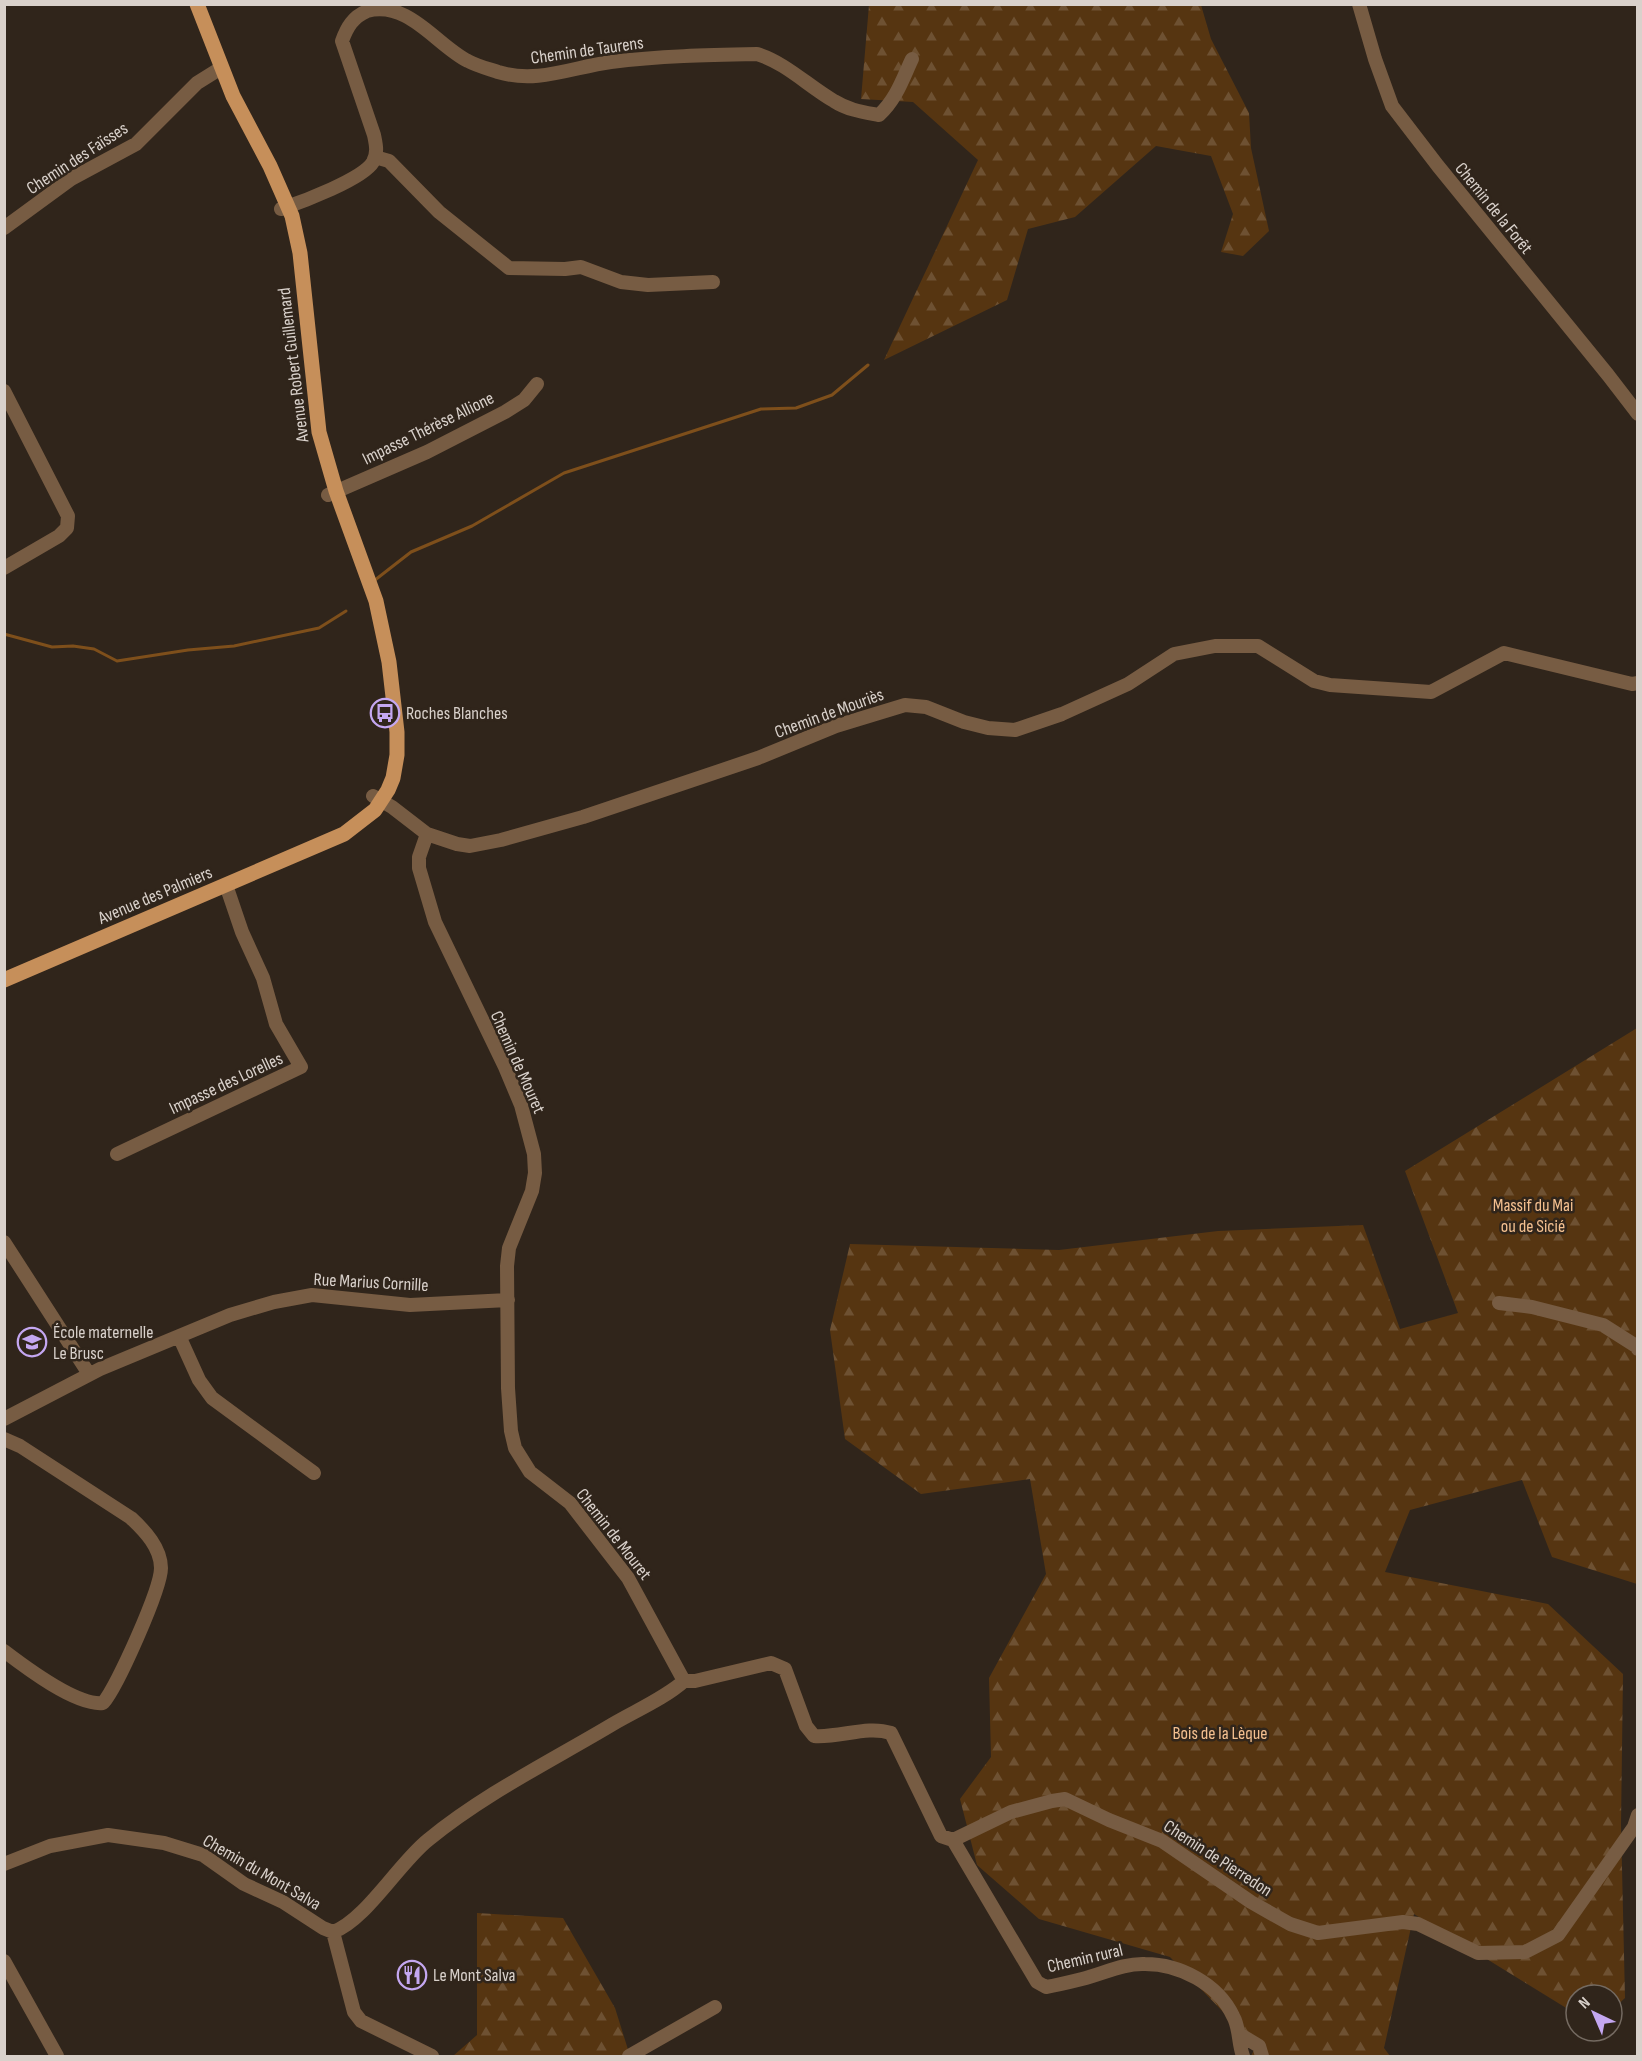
<svg xmlns="http://www.w3.org/2000/svg" width="1642" height="2061" font-family="'Sofia Sans Condensed',sans-serif">
	<style>
		.forest { fill: url(#forest-firs) }
		.lines { fill: none; stroke-linecap: round; stroke-linejoin: round }
		.stream { stroke: #7e4f1b; stroke-width: 3 }
		.minor { stroke: #775c43; stroke-width: 14 }
		.major { stroke: #c68f5a; stroke-width: 15 }
		.labels { text-anchor: middle; stroke-width: 5; stroke-linejoin: round; paint-order: stroke }
		.street-label { font-size: 18px; fill: #d9d1cb; stroke: #30251b }
		.poi-label { font-size: 18px; fill: #d9d1cb; stroke: #30251b; text-anchor: start }
		.park-label { font-size: 18px; fill: #f4c090; stroke: #30251b }
	</style>
	<defs>
		<pattern id="forest-firs" width="22" height="20" patternUnits="userSpaceOnUse" patternTransform="scale(1.5)"><rect width="22" height="20" fill="#563511"/><path d="M5 1l3.5 6h-7zM16 11l3.5 6h-7z" fill="#6e5132"/></pattern>
	</defs>
	<rect width="100%" height="100%" fill="#30251b"/>
	<path class="forest" d="M869 5H1201L1211 39 1249 113 1251 148 1269 231 1243 256 1221 252 1233 214 1211 156 1156 146 1075 217 1028 229 1007 300 884 360 978 160 913 102 861 99Z
		M1637 1028V1584L1552 1557 1522 1480 1410 1510 1385 1572 1548 1604 1623 1674 1621 1825 1625 1998 1612 2010V1995H1576V2014L1414 1914 1384 2048 1390 2056H1251L1256 2046 1170 1957 1039 1919 977 1865 960 1799 991 1757 989 1678 1046 1574 1030 1479 921 1494 845 1439 830 1330 850 1244 1059 1250 1218 1231 1363 1225 1400 1329 1458 1313 1405 1171Z
		M477 1913 563 1918 615 2008 630 2056H453L477 2035Z"/>
	<g class="lines">
		<path class="stream" d="M375 580 411 552 472 526 564 473 761 409 796 408 832 395 868 365
			M4 634 52 647 73 646 94 649 117 661 188 650 234 646 319 628 346 611"/>
		<path class="minor" d="M1359 4 1375 59 1392 106 1438 166 1608 375 1638 414
			M375 157 389 161 439 212 509 268 565 269 581 267 621 282 648 285 713 282
			M281 209C302 202 363 179 373 162 378 152 376 145 374 135L342 41C347 27 353 17 367 11 409 0 436 45 468 61 477 66 489 69 498 72 537 84 573 67 611 62 659 56 708 55 757 54 786 63 808 86 834 101 848 110 863 112 879 115 896 100 903 78 912 59
			M4 228 71 179 136 144 197 83 221 68
			M4 391 68 516 67 528 59 536 4 568
			M328 495 427 452 505 412 524 400 537 384
			M373 796 392 807 427 834 457 844 470 846 501 840 583 817 758 758 836 726 905 705 926 707 964 722 988 728 1015 730 1062 714 1128 684 1174 654 1215 646H1258L1314 681 1330 685 1431 692 1504 653 1632 684 1638 683
			M117 1154 301 1067 276 1024 263 978 242 932 226 885
			M4 1242 89 1374
			M1499 1303 1532 1307 1603 1325 1636 1346 1638 1349
			M179 1336 199 1380 212 1398 314 1473
			M4 1419 100 1369 230 1315 274 1302 312 1295 410 1305 508 1300
			M4 1439 20 1446 131 1518C145 1531 161 1548 161 1568 161 1589 117 1687 103 1703 76 1706 25 1667 4 1651
			M684 1681H695L771 1663 785 1669 806 1726 814 1736C840 1738 867 1725 891 1733L941 1836 953 1840 1011 1812 1052 1801 1065 1799 1109 1820 1162 1841 1251 1902 1290 1924 1318 1933 1403 1922 1418 1924 1478 1953 1525 1952 1558 1935 1634 1827 1638 1815
			M953 1840 1037 1982 1046 1987C1058 1985 1070 1982 1082 1979 1103 1974 1123 1963 1145 1964 1180 1964 1218 1984 1233 2016 1240 2028 1238 2043 1243 2056
			M4 1864 50 1846 108 1835 164 1843 203 1855 244 1884 283 1902 323 1928 333 1932
			M333 1932C365 1921 399 1863 428 1840 484 1794 551 1761 613 1724 635 1711 665 1698 684 1681L628 1578 570 1503 530 1472 515 1448 511 1431 508 1388 507 1266 509 1248 532 1191 535 1173 534 1154 521 1105 505 1067 435 922 419 868V857L427 834
			M333 1932 354 2012 361 2021 432 2056
			M4 1961 57 2056
			M1239 2034 1259 2046 1262 2056
			M629 2056 715 2007"/>
		<path class="major" d="M4 980 344 834 375 810 388 790 393 778 397 755V732L389 662 376 601 336 491 319 432 300 253 292 216 270 166 233 96 197 4"/>
	</g>
	<defs>
		<g id="bus-ring" transform="scale(1.5)"><circle r="9.5" fill="#30251b" stroke="#c4a7f1" stroke-width="1.5"/><path d="M-5-6H5V4H4V6H2V4H-2V6H-4V4H-5ZM-3.5-4V0h7V-4ZM-3.5 1.2v1.5H-2V1.2ZM2 1.2v1.5H3.5V1.2Z" fill="#c4a7f1"/></g>
		<g id="school-ring" transform="scale(1.5)"><circle r="9.5" fill="#30251b" stroke="#c4a7f1" stroke-width="1.5"/><path d="M0-5L7-2L0 1L-7-2ZM-4 1L0 2.5L4 1V4Q0 6-4 4Z" fill="#c4a7f1"/></g>
		<g id="restaurant-ring" transform="scale(1.5)"><circle r="9.5" fill="#30251b" stroke="#c4a7f1" stroke-width="1.5"/><path d="M-5-6h1v4h1v-4h1v4h1v-4h1v5L-1.5 .5V6h-2V.5L-5-1ZM5-6V6H3V1.5H1.5Q1.5-4 5-6Z" fill="#c4a7f1"/></g>
	</defs>
	<g fill-rule="evenodd">
		<use href="#bus-ring" x="385" y="713"/>
		<use href="#school-ring" x="32" y="1342"/>
		<use href="#restaurant-ring" x="412" y="1975"/>
	</g>
	<g class="labels">
		<g class="street-label">
			<text transform="translate(587 50) rotate(-8)" y="6">Chemin de Taurens</text>
			<text transform="translate(77 158) rotate(-33)" y="6">Chemin des Faïsses</text>
			<text transform="translate(1494 208) rotate(51)" y="6">Chemin de la Forêt</text>
			<text transform="translate(293 365) rotate(-97)" y="6">Avenue Robert Guillemard</text>
			<text transform="translate(428 428) rotate(-26)" y="6">Impasse Thérèse Allione</text>
			<text transform="translate(829 713) rotate(-20)" y="6">Chemin de Mouriès</text>
			<text transform="translate(155 895) rotate(-23)" y="6">Avenue des Palmiers</text>
			<text transform="translate(518 1062) rotate(66)" y="6">Chemin de Mouret</text>
			<text transform="translate(226 1083) rotate(-25)" y="6">Impasse des Lorelles</text>
			<text transform="translate(371 1282) rotate(3)" y="6">Rue Marius Cornille</text>
			<text transform="translate(614 1534) rotate(52)" y="6">Chemin de Mouret</text>
			<text transform="translate(1218 1858) rotate(33)" y="6">Chemin de Pierredon</text>
			<text transform="translate(262 1872) rotate(30)" y="6">Chemin du Mont Salva</text>
			<text transform="translate(1085 1958) rotate(-13)" y="6">Chemin rural</text>
		</g>
		<g class="poi-label">
			<text x="406" y="719">Roches Blanches</text>
			<text x="53" y="1338">École maternelle<tspan x="53" dy="21">Le Brusc</tspan></text>
			<text x="433" y="1981">Le Mont Salva</text>
		</g>
		<g class="park-label">
			<text x="1533" y="1211">Massif du Mai<tspan x="1533" dy="21">ou de Sicié</tspan></text>
			<text x="1220" y="1739">Bois de la Lèque</text>
		</g>
	</g>
	<rect width="1642" height="2061" fill="none" stroke="#d9d1cb" stroke-width="12"/>
	<g transform="translate(1594 2013) rotate(316)"><circle r="28" fill="#30251b" stroke="#746a61" stroke-width="1.5"/>
	<path d="M0-4.5L10 22L0 15L-10 22Z" fill="#c4a7f1"/>
	<text y="-9" font-size="16" font-weight="bold" text-anchor="middle" fill="#d9d1cb">N</text>
	</g>
</svg>
